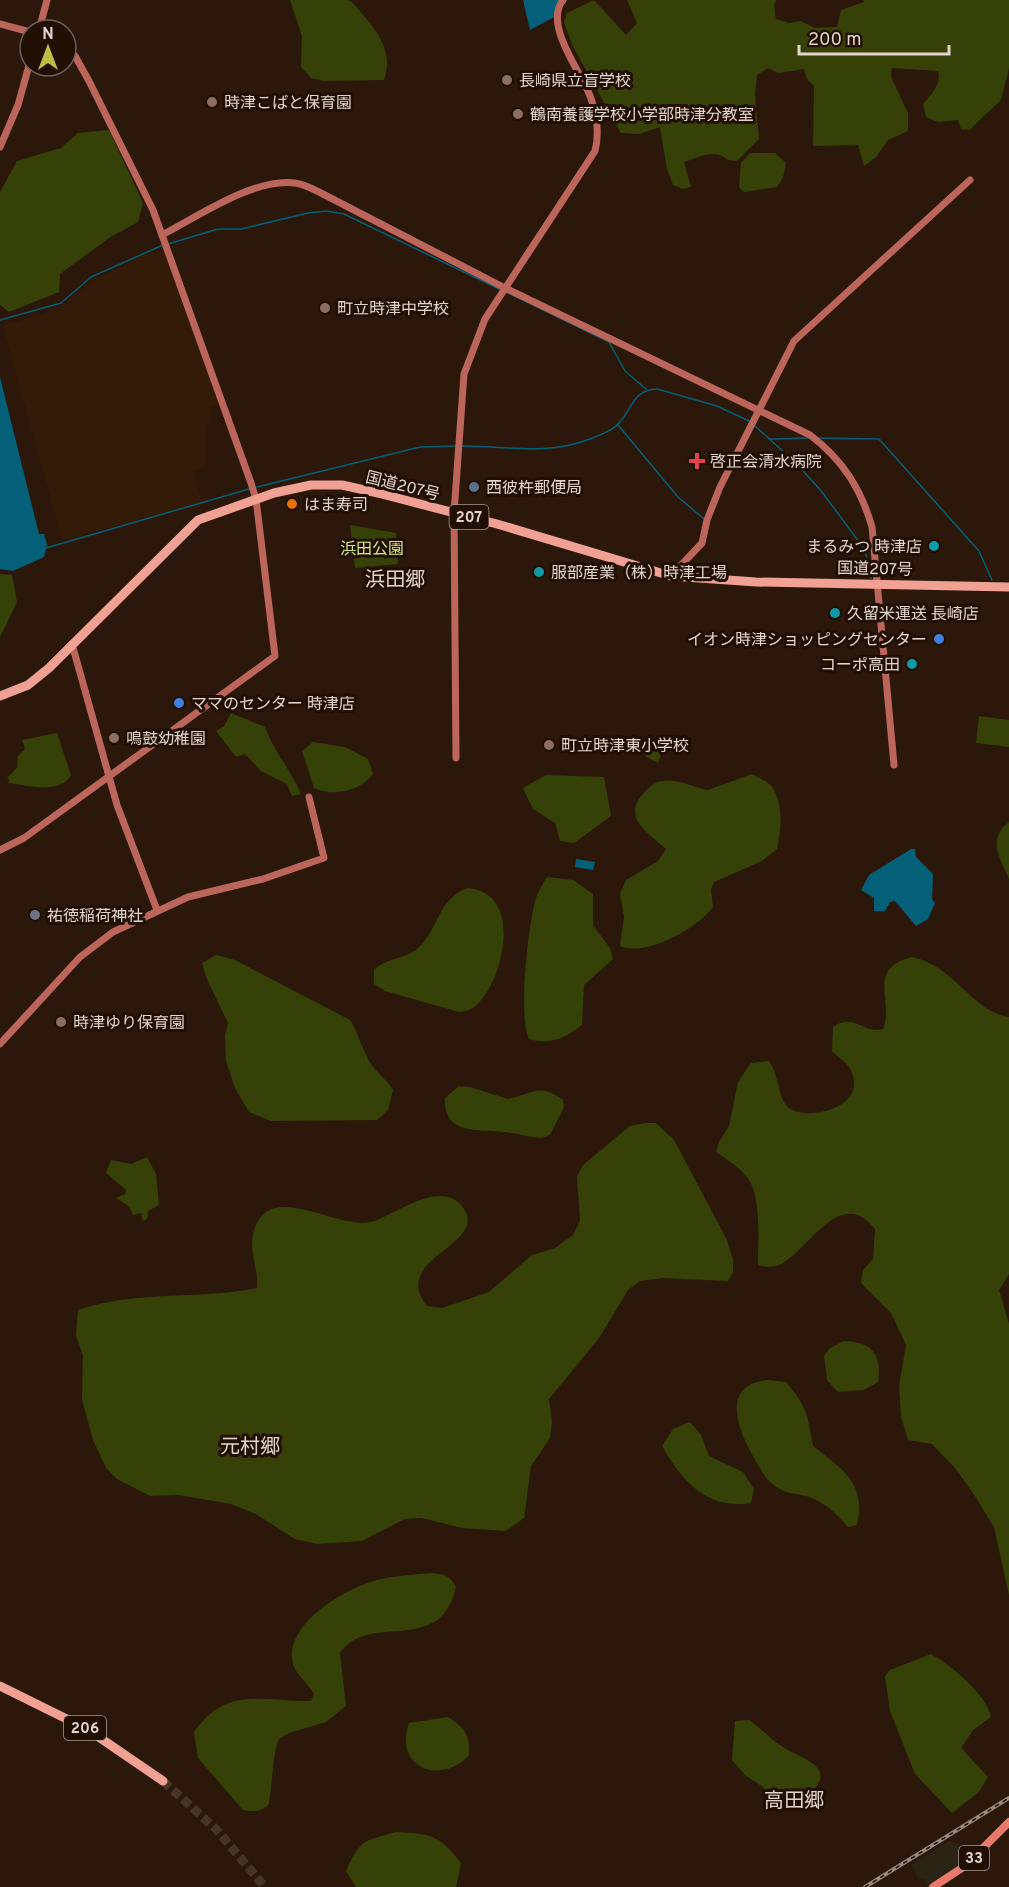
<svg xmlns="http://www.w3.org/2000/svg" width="1009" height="1887" font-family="Overpass,'Noto Sans JP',sans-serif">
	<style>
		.commercial { fill: #2b2313 }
		.built { fill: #341b08 }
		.green { fill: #364108 }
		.water { fill: #045f79 }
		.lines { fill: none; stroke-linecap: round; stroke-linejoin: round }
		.stream { stroke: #045f79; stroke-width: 1.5 }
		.highway-tunnel { stroke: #463427; stroke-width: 9; stroke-dasharray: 9 4.5; stroke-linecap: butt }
		.secondary { stroke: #bc665b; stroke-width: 7 }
		.primary { stroke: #e9796b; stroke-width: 8 }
		.highway { stroke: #f1a094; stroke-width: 9 }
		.rail-casing { stroke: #98887d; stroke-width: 4 }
		.rail { stroke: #210f03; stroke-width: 1.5; stroke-dasharray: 4.5; stroke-linecap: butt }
		.education-dot { fill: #8d6e63; stroke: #210f03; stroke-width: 2 }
		.health-dot { fill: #e0444e; stroke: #210f03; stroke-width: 2 }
		.service-dot { fill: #5c6f8a; stroke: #210f03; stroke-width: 2 }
		.food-dot { fill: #e8710a; stroke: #210f03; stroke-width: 2 }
		.culture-dot { fill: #0f9aa8; stroke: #210f03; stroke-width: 2 }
		.shop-dot { fill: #3f7fe0; stroke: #210f03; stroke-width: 2 }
		.worship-dot { fill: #6b7280; stroke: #210f03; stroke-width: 2 }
		.labels { text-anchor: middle; stroke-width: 6; stroke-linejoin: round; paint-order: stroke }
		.shield { fill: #210f03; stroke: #a7998f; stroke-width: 1.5 }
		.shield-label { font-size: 15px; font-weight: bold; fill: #e1d4cb }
		.poi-label { font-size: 16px; fill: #e1d4cb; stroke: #210f03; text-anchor: start }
		.street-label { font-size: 16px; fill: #e1d4cb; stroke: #210f03 }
		.park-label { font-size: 16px; fill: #d0e97e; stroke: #210f03 }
		.quarter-label { font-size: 20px; fill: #e1d4cb; stroke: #210f03 }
	</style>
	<rect width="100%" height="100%" fill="#2b180a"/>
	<polygon class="commercial" points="949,1841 967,1847 959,1853 964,1857 954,1869 927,1886 924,1879 918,1880 912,1865"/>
	<polygon class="built" points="164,250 219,404 210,406 210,420 207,426 207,463 205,467 193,471 202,503 62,540 3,325 41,315 65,304 94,279 147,254"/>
	<g class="green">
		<path d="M290,0H348L353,3C372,25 396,50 384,80L323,81L311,78L301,67L302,36Z"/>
		<path d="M594,0L626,35L637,23L627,0H776L774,6L776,19L789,23L801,21L815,28L837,27L841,10L864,2L863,0H1009V68L1002,96L1000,101L969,130L961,129L958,120L938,122L926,117L923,104C931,95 942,84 938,71L892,68L891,77L908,113V131L888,140L876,157L864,166L858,145L813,146L814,86L807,79L804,69L778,73L768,68L757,75L755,95L759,139L737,161L728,160C714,148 700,157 684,162L691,187L683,189L673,185L667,169L660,127L639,134L621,133L572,45L564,22L567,13Z"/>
		<polygon points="109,130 143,203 138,222 109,238 60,274 59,292 9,312 0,305 0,192 17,161 61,148 78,133"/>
		<polygon points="750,153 775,153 786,163 783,178 777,187 744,192 739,187 741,163"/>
		<polygon points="350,525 396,533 398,564 355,568"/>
		<polygon points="0,574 12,575 17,602 0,637"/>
		<path d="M231,713L265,727C274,752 291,770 301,794L292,796L287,784L261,771L245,754L236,757L216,731L224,726Z"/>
		<polygon points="979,716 1009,720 1009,747 976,743"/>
		<path d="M57,733L71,775C60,795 27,785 8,783L10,780L7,778L17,768L18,756L25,749L22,740Z"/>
		<path d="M313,742L345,747L368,759L373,774C360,791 333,797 314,788L302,751Z"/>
		<polygon points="653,745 659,746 662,751 658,763 645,756 646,746"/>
		<path d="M752,774C758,778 768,781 772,787C784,805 781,830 777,849L762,861L714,882L711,890L713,907C697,929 646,957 620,946L624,917L620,894L626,880L658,861L666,849C649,833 621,818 643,794C648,788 654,782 662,781C679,778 692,787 708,790Z"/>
		<polygon points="546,775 604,777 611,816 574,843 560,841 555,823 533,809 523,788"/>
		<path d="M1009,822V879C1001,859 986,839 1009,822Z"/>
		<path d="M547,877L573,880L593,894V925L610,948L613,959L584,985L582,1025C565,1038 551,1045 529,1039C518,1015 528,925 536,898C538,891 543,884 547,877Z"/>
		<path d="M467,888C525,891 504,985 473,1008C469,1011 463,1011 459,1012L385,991L374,984V970C387,957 409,959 420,946C440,926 437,901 467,888Z"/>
		<path d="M216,955L235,960L350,1020C359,1034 362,1050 371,1064C377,1073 386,1079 393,1090L388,1110L377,1120L271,1121L249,1112L235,1088L226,1061L225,1036L228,1023L206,977L202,963Z"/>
		<path d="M912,957C954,965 972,1012 1009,1017V1274L999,1290L1009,1324V1595L994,1527L975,1496L955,1468L932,1444L908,1440L901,1416L899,1386L906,1345L891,1313L861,1283L863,1270L873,1259L875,1229C841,1185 810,1248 781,1264C774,1268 766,1267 758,1265C758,1242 762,1193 746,1176C738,1166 726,1159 716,1152L719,1142L729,1126L738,1082L751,1063L769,1061C779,1074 778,1100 789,1108C808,1122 873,1107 849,1067C845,1061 837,1056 832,1051L833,1027C854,1012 864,1035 883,1029C895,1000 865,969 912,957Z"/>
		<path d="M459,1086L470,1087L508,1099C532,1094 539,1082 563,1100L564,1107L550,1135L541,1138C528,1137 516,1133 504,1132C478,1129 443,1135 445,1098Z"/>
		<path d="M645,1123H656L674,1140L726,1238L733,1259V1272L728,1281L662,1278L640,1281L628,1290L599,1338L549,1399L552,1421L550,1438L531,1466L524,1518L506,1531L462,1528L422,1518L405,1519L362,1541L317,1544L295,1539L256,1514L231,1504L179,1495L150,1496L117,1479L106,1468L93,1440L82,1400L83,1355L76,1336L78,1310C134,1290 198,1300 257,1288C259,1270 249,1252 253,1234C267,1175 338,1233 374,1221C396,1214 440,1179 462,1206C493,1245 388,1257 427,1306L442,1308L489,1292L532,1255L555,1248L573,1235L580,1221L577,1177L583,1165L630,1126Z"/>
		<polygon points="147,1157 156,1174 159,1205 148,1211 147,1219 143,1221 141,1213 133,1215 129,1206 116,1198 125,1194 126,1190 106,1173 111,1160 131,1164"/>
		<path d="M844,1341C872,1342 882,1354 878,1382L864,1390L838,1392L827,1380L824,1356L830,1348Z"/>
		<path d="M768,1380L786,1382C808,1408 807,1414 813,1446C843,1470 866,1482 857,1525L848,1527C839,1517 829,1506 816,1500C799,1491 788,1498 770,1482C764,1477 761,1469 757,1463C740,1435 717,1385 768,1380Z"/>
		<path d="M690,1422L701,1435L709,1456L743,1472L754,1489L751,1503C707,1510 682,1481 662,1446L673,1429Z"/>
		<path d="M432,1573C445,1574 450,1576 456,1587C440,1658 370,1610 340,1653L346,1706L326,1722L289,1733L279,1739L275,1751L269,1804C261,1812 254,1812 243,1810L198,1758L194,1732C227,1685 263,1702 311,1701L314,1694C308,1683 296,1675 293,1664C283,1624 346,1588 377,1580C395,1576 414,1574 432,1573Z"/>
		<path d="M931,1654C952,1666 987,1695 991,1717L973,1730L961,1748L988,1777L979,1792L952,1813L915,1774L890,1711L885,1676L890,1670Z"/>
		<path d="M448,1717C465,1728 470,1735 469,1755C441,1786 393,1768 409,1723Z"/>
		<path d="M749,1720C761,1728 771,1740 783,1747C805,1761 841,1768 806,1797L805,1809L781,1810L763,1787L745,1775L732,1760L735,1721Z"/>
		<path d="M396,1832C430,1834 439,1834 461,1863L456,1887H356L346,1871C360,1840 363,1841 396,1832Z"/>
	</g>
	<g class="water">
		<polygon points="523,0 560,0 556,16 530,30"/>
		<polygon points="0,377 39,534 44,534 47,544 44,557 13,571 0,569"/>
		<polygon points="911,849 915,849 916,857 933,874 932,899 935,903 928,919 916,926 895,901 890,902 885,911 874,911 874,898 861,890 869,875"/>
		<polygon points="576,859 595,862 593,870 575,867"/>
	</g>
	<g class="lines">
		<g class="stream">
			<polyline points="168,244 218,229 241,229 308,213 326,211 344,214 501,290"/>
			<polyline points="506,292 609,342 625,371 646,389"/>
			<polyline points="0,320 61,303 91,277 163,245"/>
			<polyline points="618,425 678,497 704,519"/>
			<polyline points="755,426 797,464 822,492 865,550 871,578"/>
			<polyline points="819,438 879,439 979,551 992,580"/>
			<polyline points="771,439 808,438"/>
			<path d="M462,446C507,446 546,456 590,439C598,436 613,430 618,424C633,409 632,390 657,389L717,406L749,421"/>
			<polyline points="257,487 420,447 457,446"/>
			<polyline points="46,548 249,489"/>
		</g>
		<polyline class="highway-tunnel" points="163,1781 216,1829 265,1887"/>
		<g class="secondary">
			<polyline points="0,24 30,32"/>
			<polyline points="39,30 47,0"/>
			<polyline points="0,147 18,105 30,62"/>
			<path d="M162,235C197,217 255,177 295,183C304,184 313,189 321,193L505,288L810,435C843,460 861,489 872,527L894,765"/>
			<polyline points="671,576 702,543 707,520 720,487 794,341 970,180"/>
			<polyline points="72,644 117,805 157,910"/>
			<path d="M456,758L454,513L464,374L485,319L595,151C600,132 596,109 588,91C578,68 544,24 563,0"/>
			<polyline points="0,850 24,838 275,656 256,499 251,483 153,210 89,81 75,56 66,47"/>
			<polyline points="0,1044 80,957 113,932 188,897 263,879 324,858 309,797"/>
		</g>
		<polyline class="primary" points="933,1887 965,1866 1009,1822"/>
		<g class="highway">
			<polyline points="0,696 28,685 49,668 198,520 274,493 311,485 342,485 378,493 497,524 671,576 756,582 1009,587"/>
			<polyline points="0,1686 87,1729 163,1781"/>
		</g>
		<defs>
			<polyline id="rail" points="865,1887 1009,1798"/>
		</defs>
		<use href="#rail" class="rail-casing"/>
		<use href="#rail" class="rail"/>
	</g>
	<g class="education-dot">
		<circle cx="507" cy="80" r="6"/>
		<circle cx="212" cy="102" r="6"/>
		<circle cx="518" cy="114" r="6"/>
		<circle cx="325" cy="308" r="6"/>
		<circle cx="114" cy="738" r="6"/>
		<circle cx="549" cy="745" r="6"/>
		<circle cx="61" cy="1022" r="6"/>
	</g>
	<path class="health-dot" d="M694 452h6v6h6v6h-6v6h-6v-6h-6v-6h6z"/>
	<circle class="service-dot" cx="474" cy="487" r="6"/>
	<circle class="food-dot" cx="292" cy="504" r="6"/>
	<g class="culture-dot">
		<circle cx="934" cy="546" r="6"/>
		<circle cx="539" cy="572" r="6"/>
		<circle cx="835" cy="613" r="6"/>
		<circle cx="912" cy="664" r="6"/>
	</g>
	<g class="shop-dot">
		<circle cx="939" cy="639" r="6"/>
		<circle cx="179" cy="703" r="6"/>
	</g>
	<circle class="worship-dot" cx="35" cy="915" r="6"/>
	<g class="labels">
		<g class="shield">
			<rect x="449.5" y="505" width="39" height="24" rx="4.5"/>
			<rect x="64" y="1716" width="42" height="24" rx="4.5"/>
			<rect x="959" y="1846" width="30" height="24" rx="4.5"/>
		</g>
		<g class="shield-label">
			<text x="469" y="522">207</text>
			<text x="85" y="1733">206</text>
			<text x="974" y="1863">33</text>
		</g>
		<g class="poi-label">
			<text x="519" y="86">長崎県立盲学校</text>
			<text x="224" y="108">時津こばと保育園</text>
			<text x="530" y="120">鶴南養護学校小学部時津分教室</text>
			<text x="337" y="314">町立時津中学校</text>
			<text x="710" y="467">啓正会清水病院</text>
			<text x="486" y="493">西彼杵郵便局</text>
			<text x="304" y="510">はま寿司</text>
			<text x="922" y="552" text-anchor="end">まるみつ 時津店</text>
			<text x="551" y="578">服部産業（株）時津工場</text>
			<text x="847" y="619">久留米運送 長崎店</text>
			<text x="927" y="645" text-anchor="end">イオン時津ショッピングセンター</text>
			<text x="900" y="670" text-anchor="end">コーポ高田</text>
			<text x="191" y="709">ママのセンター 時津店</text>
			<text x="126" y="744">鳴鼓幼稚園</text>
			<text x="561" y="751">町立時津東小学校</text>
			<text x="47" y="921">祐徳稲荷神社</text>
			<text x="73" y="1028">時津ゆり保育園</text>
		</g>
		<g class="street-label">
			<text transform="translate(403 485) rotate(14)" y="6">国道207号</text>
			<text transform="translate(875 568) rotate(1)" y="6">国道207号</text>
		</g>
		<g class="park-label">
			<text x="372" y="554">浜田公園</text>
		</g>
		<g class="quarter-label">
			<text x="395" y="586">浜田郷</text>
			<text x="250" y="1453">元村郷</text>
			<text x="794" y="1807">高田郷</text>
		</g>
	</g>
	<g transform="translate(48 48)"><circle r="28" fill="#210f03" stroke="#6e5e53" stroke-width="1.5"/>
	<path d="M0-4.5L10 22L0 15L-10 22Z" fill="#bdbf43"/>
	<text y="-9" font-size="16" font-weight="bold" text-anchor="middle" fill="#e1d4cb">N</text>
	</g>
	<path d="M799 45v9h150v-9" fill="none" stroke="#e1d4cb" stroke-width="3"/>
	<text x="808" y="45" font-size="18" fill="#e1d4cb" stroke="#210f03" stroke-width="4.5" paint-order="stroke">200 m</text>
</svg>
